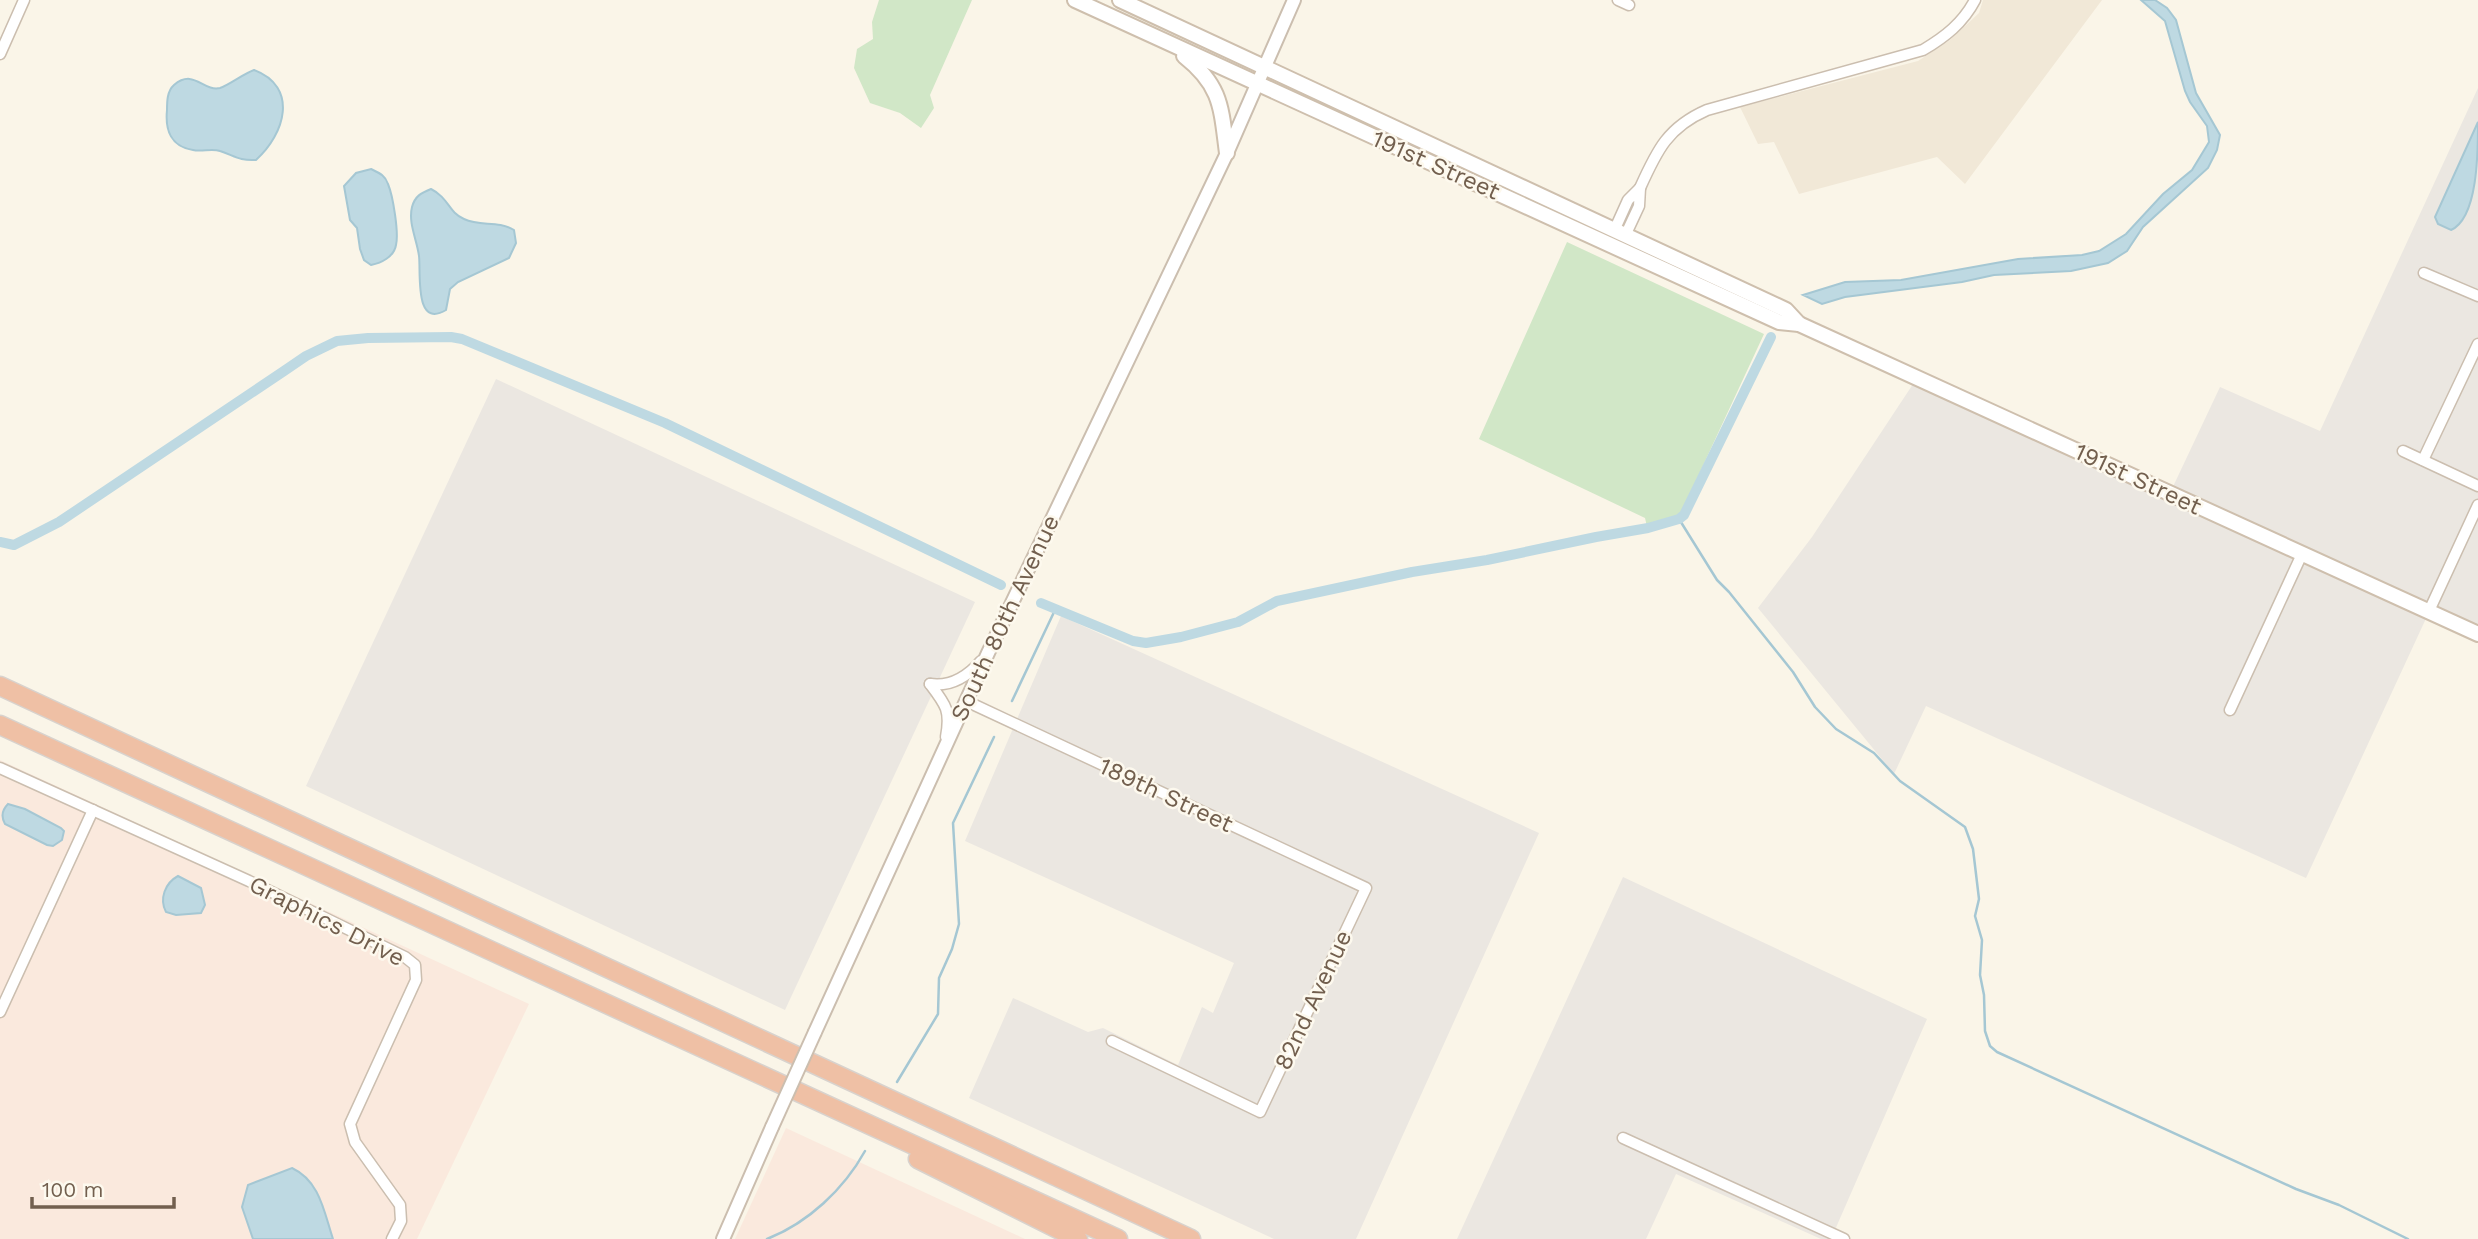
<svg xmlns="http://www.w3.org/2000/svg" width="2478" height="1239" font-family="'Work Sans',sans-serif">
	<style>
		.residential { fill: #f1e8d7 }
		.commercial { fill: #fae9dd }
		.industrial { fill: #ebe7e1 }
		.green { fill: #d1e7c7 }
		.water { fill: #bed9e2; stroke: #a5c7d3; stroke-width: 2 }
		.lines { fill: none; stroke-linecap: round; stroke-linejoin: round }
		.stream { stroke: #a5c7d3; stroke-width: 2.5 }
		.canal { stroke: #bed9e2; stroke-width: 10 }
		.minor-casing { stroke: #cbbeaf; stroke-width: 13 }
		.tertiary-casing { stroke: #cbbeaf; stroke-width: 16 }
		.secondary-casing { stroke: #cebfad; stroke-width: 18 }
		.motorway-casing { stroke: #d8d2cd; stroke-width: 21 }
		.minor { stroke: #fff; stroke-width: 10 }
		.tertiary { stroke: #fff; stroke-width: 12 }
		.secondary { stroke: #fff; stroke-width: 14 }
		.motorway { stroke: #efc0a5; stroke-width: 18 }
		.tertiary-bridge-casing { stroke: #cbbeaf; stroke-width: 16; stroke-linecap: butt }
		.tertiary-bridge { stroke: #fff; stroke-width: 12 }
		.labels { text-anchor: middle; stroke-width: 5; stroke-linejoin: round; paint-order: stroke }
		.street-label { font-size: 24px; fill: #725f4e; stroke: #fdf9ee }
	</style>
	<rect width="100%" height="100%" fill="#faf5e8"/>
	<polygon class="residential" points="1983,0 2102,0 1965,184 1937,157 1799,194 1774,142 1758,144 1740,107 1918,61 1950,40 1979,13"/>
	<g class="commercial">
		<polygon points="0,760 529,1004 417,1239 0,1239"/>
		<polygon points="786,1128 1025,1239 735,1239"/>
	</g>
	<g class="industrial">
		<polygon points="2478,88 2478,634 2429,612 2306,878 1926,706 1894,774 1758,608 1812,537 1919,375 2170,493 2220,387 2320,431"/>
		<polygon points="496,379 975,602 785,1010 306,786"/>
		<polygon points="1061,616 1539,833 1356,1239 1274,1239 969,1098 1013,998 1088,1032 1103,1028 1178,1065 1202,1007 1213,1013 1234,963 965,841"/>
		<polygon points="1623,877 1927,1019 1831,1239 1821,1239 1676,1174 1646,1239 1457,1239"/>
	</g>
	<g class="green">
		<polygon points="879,0 972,0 930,95 934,108 921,128 900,113 870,103 854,68 857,49 873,39 872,22"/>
		<polygon points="1567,242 1764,334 1681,513 1666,527 1648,531 1645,518 1479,439"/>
	</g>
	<g class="water">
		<polygon points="2141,0 2155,0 2167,8 2176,20 2196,93 2220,135 2217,150 2208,168 2143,227 2127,251 2108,263 2071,271 1994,275 1962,282 1845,297 1822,304 1803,295 1845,282 1901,280 2018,259 2082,255 2099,251 2126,234 2163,194 2192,170 2209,142 2207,126 2190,102 2185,91 2165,21"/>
		<path d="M254,70C299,87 285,134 256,160C239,161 235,156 220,151C212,148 202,152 193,150C171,147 165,130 167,110C167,102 167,91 174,85C194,68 203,92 220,88C229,85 243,74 254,70Z"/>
		<path d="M2478,122C2478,152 2478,218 2451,230L2438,224L2435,217Z"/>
		<path d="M371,169C379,173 385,175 388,184C393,196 399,233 396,245C394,257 381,263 371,265L364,260L360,249L357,228L350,220L344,186L356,173Z"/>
		<path d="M431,189C449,198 448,212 464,219C481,227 497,220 514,230L516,243L509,258L458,282L450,289L446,310C414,329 421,273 419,256C417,240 408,223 412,207C415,196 421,193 431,189Z"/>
		<path d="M8,804L25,809L61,828L64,831L62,840L53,846L47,845L5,824C1,817 2,810 8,804Z"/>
		<path d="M178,876L201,888L205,905L201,913L176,915L166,912C159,899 165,883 178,876Z"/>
		<path d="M292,1168C320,1181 324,1212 333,1239H253L242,1207L248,1185Z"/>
	</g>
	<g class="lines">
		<g class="stream">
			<polyline points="1679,519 1717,580 1729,592 1793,672 1815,707 1836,729 1874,753 1900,781 1965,827 1973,849 1979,899 1975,916 1982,940 1980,975 1984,995 1985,1031 1990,1046 1997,1052 2296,1189 2339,1205 2408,1239"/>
			<polyline points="1012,701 1055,610"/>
			<polyline points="897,1082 938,1014 939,978 952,949 959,924 953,823 994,737"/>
			<path d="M767,1239C808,1223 844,1189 865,1151"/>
		</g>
		<g class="canal">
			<polyline points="0,542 14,545 59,522 284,371 306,356 337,341 368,338 451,337 462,339 665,423 1001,585"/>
			<polyline points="1041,603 1133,641 1146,643 1181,637 1238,622 1277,601 1412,572 1487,560 1596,537 1648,528 1679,519 1684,515 1771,337"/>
		</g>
		<defs>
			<g id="minor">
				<polyline points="1618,0 1629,5"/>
				<polyline points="0,54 24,0"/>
				<path d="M1640,188C1657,150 1668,127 1707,110L1923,50C1945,37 1963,23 1975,0"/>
				<polyline points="1614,231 1628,200 1640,188 1639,206 1625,236"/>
				<polyline points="2424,273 2478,296"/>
				<polyline points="2403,451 2478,486"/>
				<polyline points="2423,460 2478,344"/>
				<polyline points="2429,611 2478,505"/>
				<path d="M930,684C946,705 951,711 946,737"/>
				<path d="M930,684C950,687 967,677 981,661"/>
				<polyline points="966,701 1366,888 1260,1112 1112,1041"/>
				<polyline points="2230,710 2302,554"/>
				<polyline points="0,768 249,881 405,957 415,965 416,980 350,1124 355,1142 400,1205 401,1221 392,1239"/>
				<polyline points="0,1012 93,810"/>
				<polyline points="1623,1138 1844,1239"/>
			</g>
			<g id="tertiary">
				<polyline points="815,1032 988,653 1227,153 1294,0"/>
				<polyline points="723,1239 772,1127"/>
			</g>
			<g id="secondary">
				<polyline points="1075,0 1779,322 1799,324 2478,634"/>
				<polyline points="1120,0 1786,310 1799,324"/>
				<path d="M1184,56C1222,86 1221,108 1227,153"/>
			</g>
			<g id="motorway">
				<polyline points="0,686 1191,1239"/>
				<polyline points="0,725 1118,1239"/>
				<polyline points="918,1159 1078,1239"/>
			</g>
		</defs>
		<use href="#minor" class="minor-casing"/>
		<use href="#tertiary" class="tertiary-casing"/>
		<use href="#secondary" class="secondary-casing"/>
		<use href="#motorway" class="motorway-casing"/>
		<use href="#minor" class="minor"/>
		<use href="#tertiary" class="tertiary"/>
		<use href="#secondary" class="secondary"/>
		<use href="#motorway" class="motorway"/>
		<defs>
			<polyline id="tertiary-bridge" points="772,1127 815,1032"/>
		</defs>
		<use href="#tertiary-bridge" class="tertiary-bridge-casing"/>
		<use href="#tertiary-bridge" class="tertiary-bridge"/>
	</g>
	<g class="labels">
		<g class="street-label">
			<text transform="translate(1436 165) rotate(24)" y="8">191st Street</text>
			<text transform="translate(2138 479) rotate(25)" y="8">191st Street</text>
			<text transform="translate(1005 618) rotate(-65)" y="8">South 80th Avenue</text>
			<text transform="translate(1166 795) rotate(25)" y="8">189th Street</text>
			<text transform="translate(327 921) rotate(27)" y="8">Graphics Drive</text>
			<text transform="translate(1313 1000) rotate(-65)" y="8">82nd Avenue</text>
		</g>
	</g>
	<path d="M32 1197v10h142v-10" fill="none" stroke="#725f4e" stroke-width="3.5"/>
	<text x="42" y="1197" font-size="21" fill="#725f4e" stroke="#fdf9ee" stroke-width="5" paint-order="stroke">100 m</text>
</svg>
